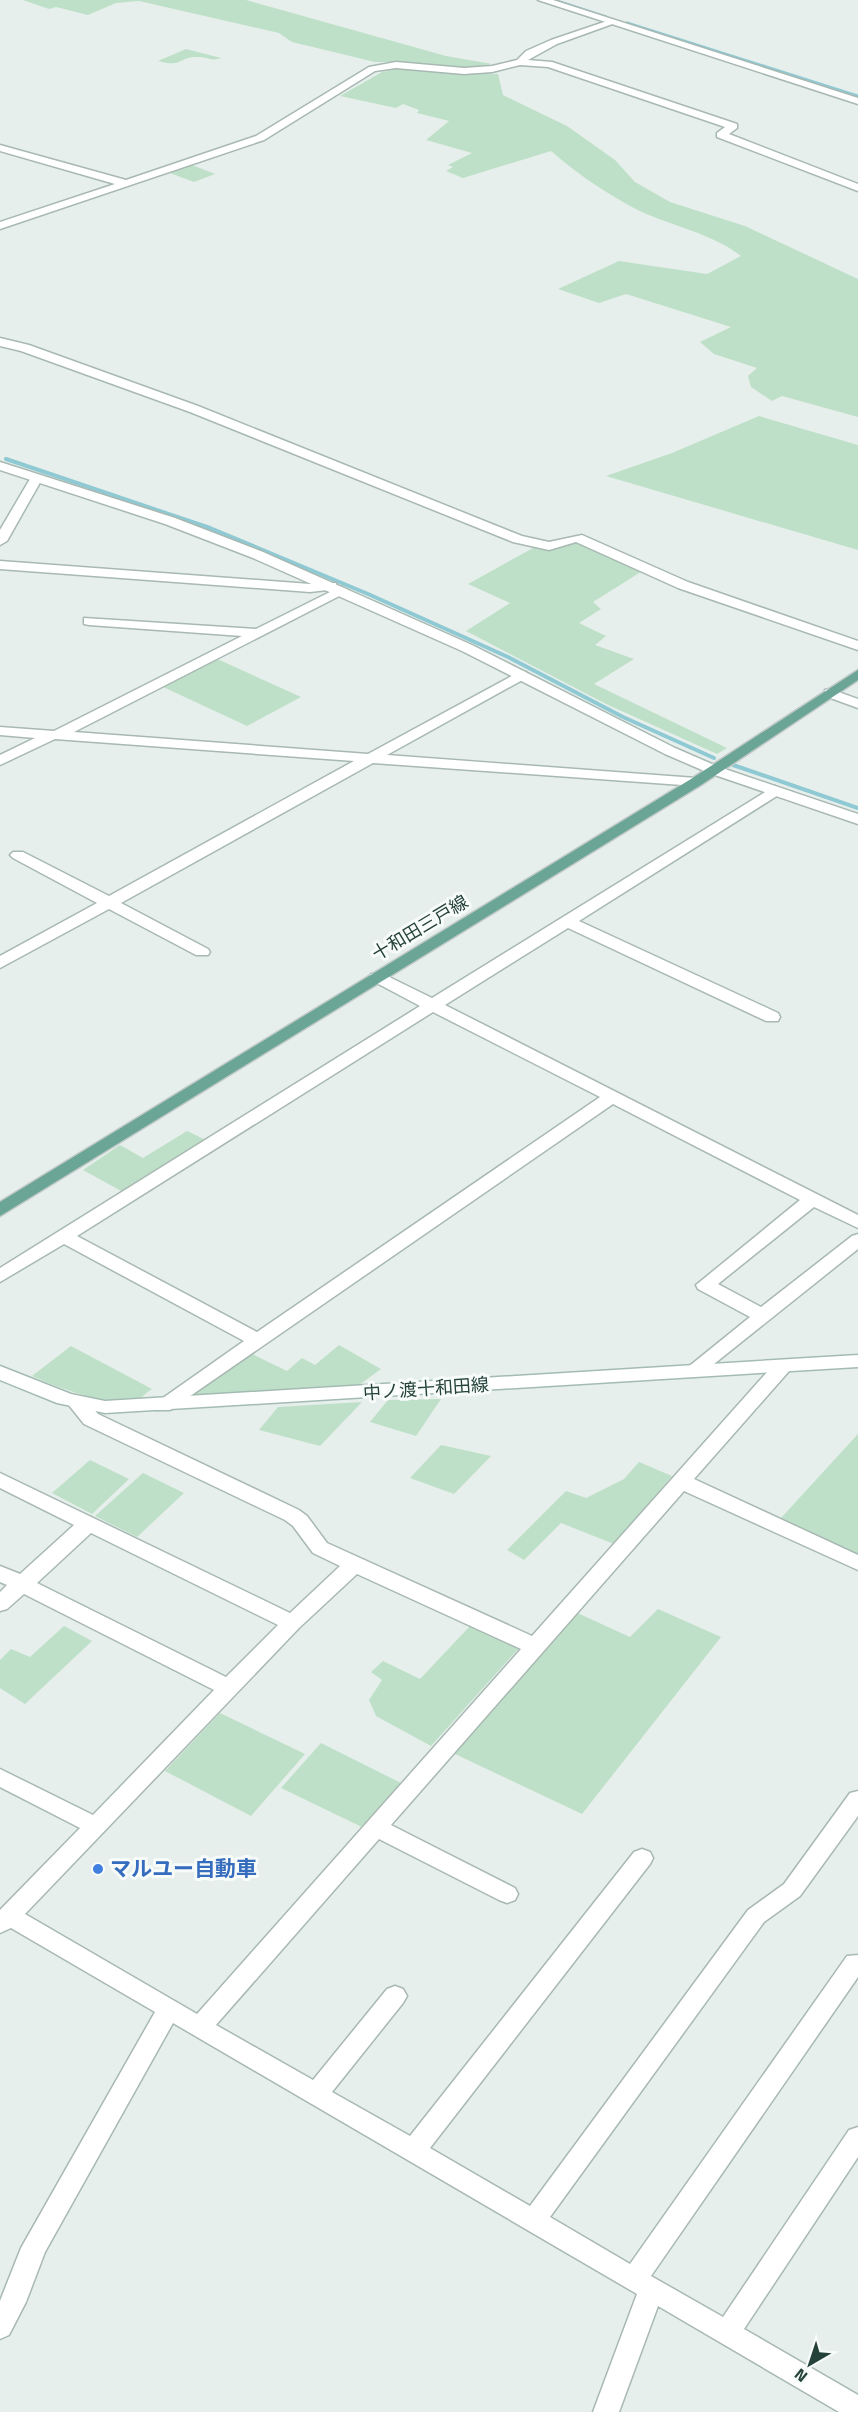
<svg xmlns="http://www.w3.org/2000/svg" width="858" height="2412" font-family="'Titillium Web','Noto Sans JP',sans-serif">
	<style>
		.green { fill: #bfe0c8 }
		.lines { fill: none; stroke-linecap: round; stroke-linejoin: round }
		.stream-far1 { stroke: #8ec9d4; stroke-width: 3 }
		.stream { stroke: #8ec9d4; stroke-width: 4 }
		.minor-casing { stroke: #a8b8b2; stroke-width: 3 }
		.tertiary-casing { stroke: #a8b8b2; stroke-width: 3 }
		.secondary-casing { stroke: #a4bbb3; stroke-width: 3 }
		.primary-casing { stroke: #c2cac8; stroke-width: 3 }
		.minor { fill: #fff; fill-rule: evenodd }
		.tertiary { fill: #fff; fill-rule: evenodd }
		.secondary { fill: #fff; fill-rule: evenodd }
		.primary { fill: #6aa596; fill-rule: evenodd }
		.shop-dot { fill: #3f7fe0; stroke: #f7fbf9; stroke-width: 2 }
		.labels { text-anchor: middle; stroke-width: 6; stroke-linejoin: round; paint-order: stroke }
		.street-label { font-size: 18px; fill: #24423a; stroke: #f7fbf9 }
		.near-shop-label { font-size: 21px; font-weight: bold; fill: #366cbe; stroke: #f7fbf9; text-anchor: start }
	</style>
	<rect width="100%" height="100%" fill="#e6efeb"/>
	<g class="green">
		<polygon points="23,0 246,0 446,56 492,64 467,68 408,62 375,62 292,42 279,33 139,1 116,3 88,15 56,7 49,9"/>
		<path d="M186,49L221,58C211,62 207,56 197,57C178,57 183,68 158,61Z"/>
		<path d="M399,69L498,74L503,95L567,126L615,160L635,182L670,202L745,226L858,279V417L782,396L772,401L751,387L748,376L757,368L714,354L700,342L731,327L626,294L599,303L558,289L619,261L707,274L741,256C706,229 660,225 623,202C597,187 574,171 551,151L463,178L446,171L453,167L448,165L472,153L426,140L449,121L417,113L419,110L403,104L396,108L340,96L382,72Z"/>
		<polygon points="192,165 215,174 194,182 170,173"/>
		<polygon points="759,416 858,445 858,550 606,476 672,453"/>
		<polygon points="575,541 644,570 593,602 601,609 579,623 606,636 595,645 634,659 594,684 727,748 717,754 606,704 466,631 510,603 468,584 533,548 557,549"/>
		<polygon points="215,658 301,697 247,726 161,686"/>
		<polygon points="187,1131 206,1140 123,1192 83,1170 120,1145 143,1158"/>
		<polygon points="339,1345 381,1369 359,1385 192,1395 252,1354 287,1371 302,1358 315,1365"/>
		<path d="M71,1346L152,1389C147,1392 142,1398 136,1400C106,1406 59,1388 32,1376Z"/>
		<polygon points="441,1399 416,1436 370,1422 388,1400"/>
		<polygon points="362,1402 320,1446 259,1430 278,1407"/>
		<polygon points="858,1434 858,1554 781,1518"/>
		<polygon points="441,1445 491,1456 454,1494 410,1478"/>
		<polygon points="90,1460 129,1479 92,1514 52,1493"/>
		<polygon points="639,1462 672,1476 614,1544 561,1523 524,1560 507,1550 566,1491 586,1498 624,1479"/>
		<polygon points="143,1473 184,1493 137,1537 95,1516"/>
		<polygon points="658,1609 721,1637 582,1814 453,1753 573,1611 630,1637"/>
		<polygon points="64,1626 92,1641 25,1704 0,1688 0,1660 11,1649 30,1657"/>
		<polygon points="470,1626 519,1648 431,1746 376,1716 369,1700 382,1680 371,1672 383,1661 420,1679"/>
		<polygon points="220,1713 305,1754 251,1816 165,1771"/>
		<polygon points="321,1743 403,1784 364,1828 281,1788"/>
	</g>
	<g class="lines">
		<g class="stream-far1">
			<polyline points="554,0 606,17"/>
			<polyline points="627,23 858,96"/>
		</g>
		<g class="stream">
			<polyline points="6,459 210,528 368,594 508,657 623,717 714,758"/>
			<polyline points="733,765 858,808"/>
		</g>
		<defs>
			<g id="minor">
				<polygon points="610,20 618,22 557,44 528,60 552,62 737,124 737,128 729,134 858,184 858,191 717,137 717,133 725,127 548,67 520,65 492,72 464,74 396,68 375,71 264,140 0,229 0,222 115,184 0,151 0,145 126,180 256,136 369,67 396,62 464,68 492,66 517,60 526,51 551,40"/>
				<polygon points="0,338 29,345 198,406 522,536 549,542 582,535 688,582 858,641 858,650 678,588 576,542 549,550 513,542 190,412 21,351 0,346"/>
				<polygon points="36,475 42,479 7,541 0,545 0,530 30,479"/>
				<polygon points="0,561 310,584 336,583 336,589 342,587 349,591 74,732 368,754 521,671 526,672 526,678 387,755 696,778 703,782 696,786 373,763 121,903 208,949 210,952 208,955 196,955 109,909 0,968 0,956 97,903 13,858 10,855 13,852 23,852 109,896 354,761 55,739 0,765 0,755 35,738 0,735 0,727 54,731 242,636 89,625 84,624 84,618 256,629 336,589 310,592 0,569"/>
				<polygon points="830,689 858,699 858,708 825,696 825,690"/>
				<path d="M775,786L783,791L780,794L579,921L778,1013L780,1017L778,1021H766L568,928L445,1005L858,1215V1228L814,1207L718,1284L761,1307L852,1236L858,1234V1249L699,1376H685L682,1372L750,1317L698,1289L696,1285L800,1200L613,1104L170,1410H156L153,1405L244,1341L64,1244L0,1282V1268L420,1006L371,980L369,977L371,974H383L432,998ZM433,1012L600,1097L257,1332L77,1236Z"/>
				<path d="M783,1360L790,1362L793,1366L790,1370L694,1479L858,1555V1570L684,1491L391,1825L515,1888L518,1894L515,1900L507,1903L499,1900L379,1839L216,2025L313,2080L387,1989L395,1986L403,1989L407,1996L403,2003L332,2092L410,2136L634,1852L642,1849L650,1852L653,1858L650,1864L430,2148L530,2206L748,1910L784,1884L850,1793L858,1791V1816L800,1896L764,1922L550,2217L630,2264L847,1956L858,1955V1977L651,2276L723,2317L849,2130L858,2127V2157L744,2329L858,2395V2412H839L658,2306L619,2412H593L637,2294L173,2023L45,2252L26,2302L9,2335L0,2339V2301L21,2248L155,2012L11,1928L0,1933V1910L80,1828L0,1787V1769L93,1815L214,1690L24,1594L7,1609L0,1611V1592L7,1585L0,1582V1566L20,1574L74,1525L0,1488V1473L290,1613L340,1566L313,1553L293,1526L285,1520L84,1424L68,1404L71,1399H85L98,1414L299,1510L307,1516L327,1543L532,1636L776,1362ZM91,1533L278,1625L226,1677L37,1583ZM357,1574L521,1649L197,2014L25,1914L299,1628Z"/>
			</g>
			<g id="tertiary">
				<polygon points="538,0 553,0 858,98 858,104"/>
				<polygon points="0,462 175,518 263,552 472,645 675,748 719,767 858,814 858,824 709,773 665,754 462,651 253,558 165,524 0,470"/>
			</g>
			<polygon id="secondary" points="858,1355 858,1367 105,1413 57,1403 0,1380 0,1366 71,1394 105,1401"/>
			<polygon id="primary" points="858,670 858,680 701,785 0,1216 0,1202 691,779"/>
		</defs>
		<use href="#minor" class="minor-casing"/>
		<use href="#tertiary" class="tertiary-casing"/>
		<use href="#secondary" class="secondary-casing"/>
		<use href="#primary" class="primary-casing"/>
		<use href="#minor" class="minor"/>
		<use href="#tertiary" class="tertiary"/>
		<use href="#secondary" class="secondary"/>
		<use href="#primary" class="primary"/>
	</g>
	<circle class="shop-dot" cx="98" cy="1869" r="6"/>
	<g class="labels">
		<g class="street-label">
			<text transform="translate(420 928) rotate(-31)" y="6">十和田三戸線</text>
			<text transform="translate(426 1389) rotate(-4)" y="6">中ノ渡十和田線</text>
		</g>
		<g class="near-shop-label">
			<text x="110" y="1876">マルユー自動車</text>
		</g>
	</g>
	<g transform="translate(810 2364) rotate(219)" stroke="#f7fbf9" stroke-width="4.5" paint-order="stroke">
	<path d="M0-4.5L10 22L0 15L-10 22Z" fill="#24423a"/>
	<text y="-9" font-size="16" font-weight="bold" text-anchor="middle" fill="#24423a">N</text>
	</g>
</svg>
